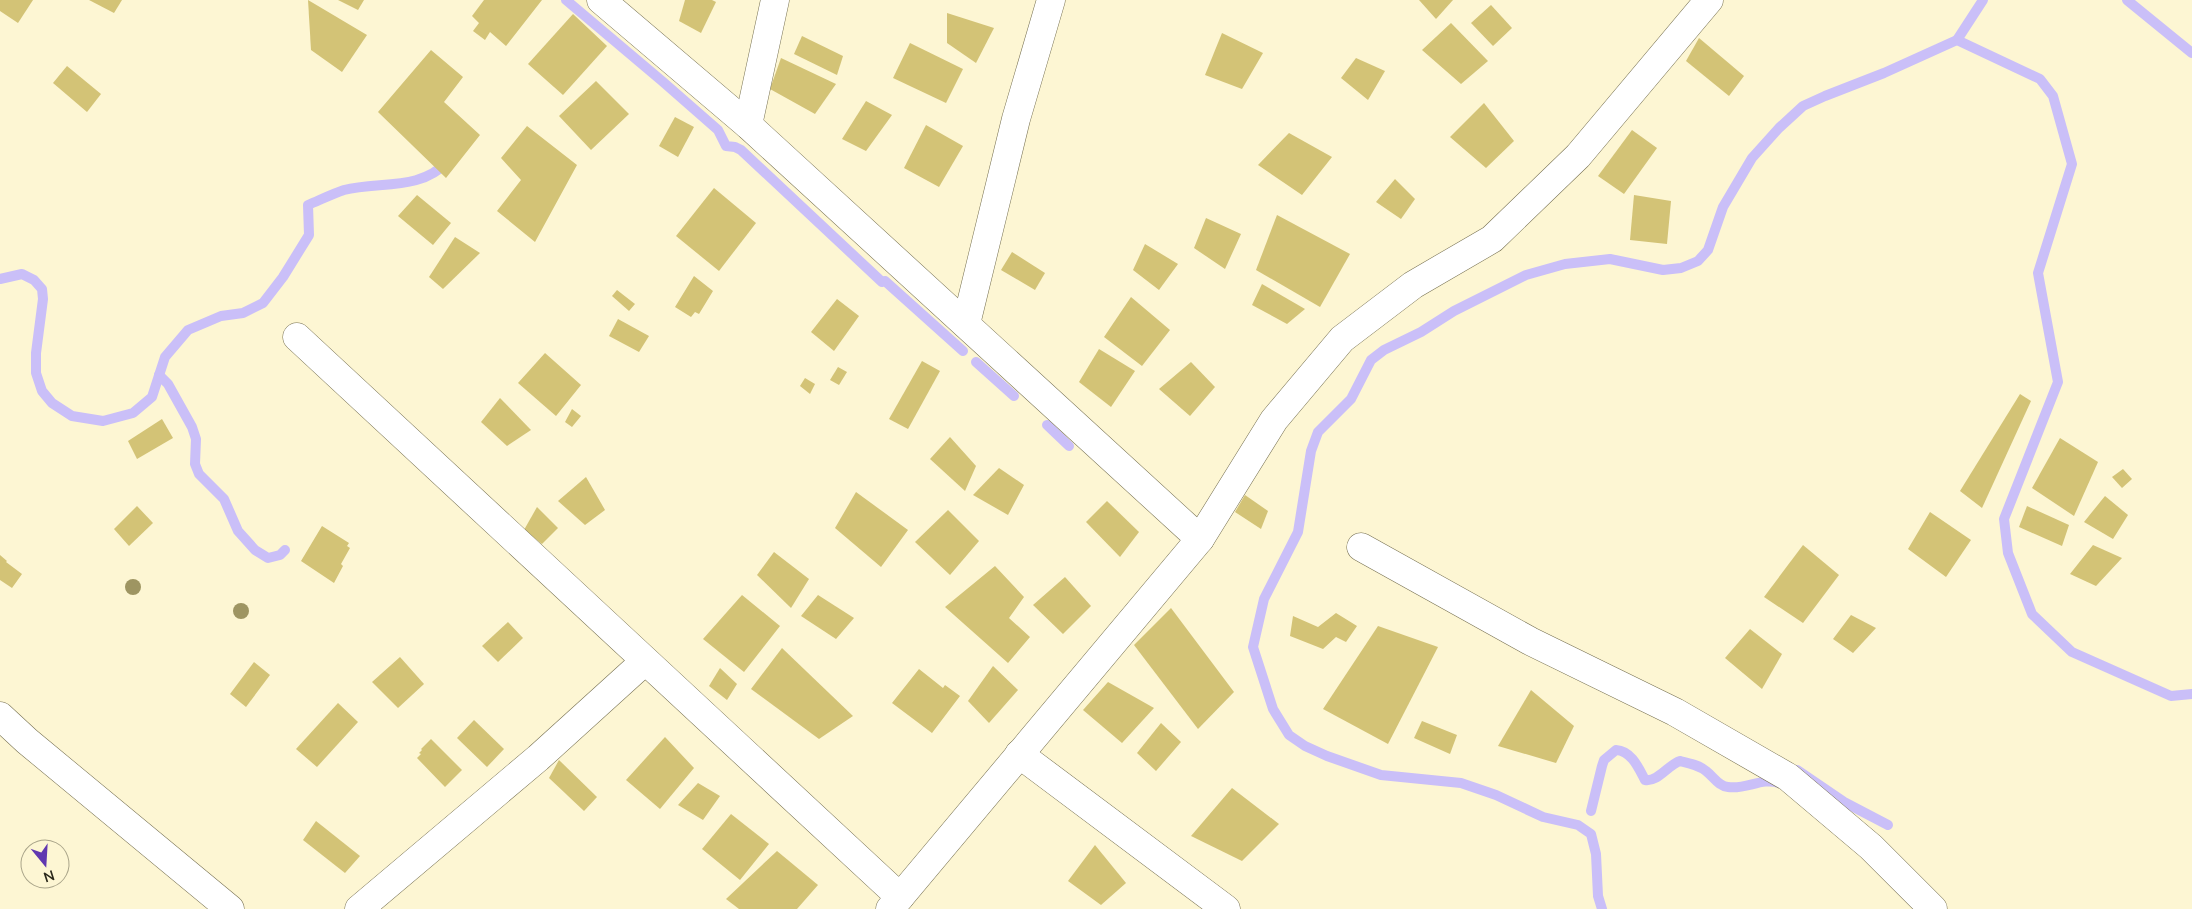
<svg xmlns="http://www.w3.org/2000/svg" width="2192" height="909" font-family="'Nunito Sans',sans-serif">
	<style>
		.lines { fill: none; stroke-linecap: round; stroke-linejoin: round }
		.stream { stroke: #cabff8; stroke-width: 10 }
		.building { fill: #d3c376 }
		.street-casing { stroke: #756f50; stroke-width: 29 }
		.street { stroke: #fff; stroke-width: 28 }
		.tree { fill: #9e9562 }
	</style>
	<rect width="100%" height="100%" fill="#fdf6d3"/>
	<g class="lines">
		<g class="stream">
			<polyline points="566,0 662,81 718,130 726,146 735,147 741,150 882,282 885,281 963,351"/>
			<polyline points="2127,0 2192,53"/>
			<polyline points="1957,40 2040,79 2053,96 2072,164 2038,273 2058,382 2004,519 2008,553 2032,614 2072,652 2171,696 2192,694"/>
			<path d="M0,279L22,274L34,280L42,289L43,299L36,353V373L42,391L52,403L72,416L103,421L133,413L152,397L165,357L188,330L221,316L243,313L263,303L283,277L309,235L308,205C320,200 332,194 344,190C379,181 420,191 447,162"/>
			<polyline points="976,362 1014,396"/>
			<polyline points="159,375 168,384 192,427 196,439 195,464 199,474 224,499 238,531 255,550 268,558 280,555 285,550"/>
			<polyline points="1047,425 1069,446"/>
			<polyline points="1797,770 1844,802 1888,825"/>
			<path d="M1591,811L1602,766L1604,760L1616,750C1632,751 1639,769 1645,780C1658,782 1668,765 1680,761C1689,763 1699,765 1706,771C1714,777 1718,786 1728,787C1746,790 1762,777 1779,783"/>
			<polyline points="1602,909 1598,896 1596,854 1591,834 1578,825 1543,817 1496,795 1461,783 1381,775 1327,756 1305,746 1289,735 1273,709 1253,647 1264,599 1298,532 1311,451 1318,432 1351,399 1371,360 1384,350 1421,332 1454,311 1526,275 1565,264 1610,259 1663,270 1681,268 1698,261 1708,250 1723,207 1752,158 1779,128 1803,106 1825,96 1884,73 1957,40 1983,0"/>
		</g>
	</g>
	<g class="building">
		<polygon points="0,0 33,0 18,23 0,11"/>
		<polygon points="89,0 122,0 114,13"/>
		<polygon points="308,0 367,35 342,72 311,50"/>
		<polygon points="338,0 364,0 358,10"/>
		<polygon points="484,0 542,0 506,46 490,32 485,40 473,31 479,23 472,16"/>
		<polygon points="685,0 712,0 716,2 701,33 679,21"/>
		<polygon points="1419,0 1453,0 1436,19"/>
		<polygon points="1491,5 1512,28 1493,46 1471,23"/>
		<polygon points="947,13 994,28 976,63 947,43"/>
		<polygon points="573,14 607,46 563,95 528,64"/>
		<polygon points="1451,23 1488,61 1461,84 1422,50"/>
		<polygon points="1222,33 1263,53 1242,89 1205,75"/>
		<polygon points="802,36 843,56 837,75 794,54"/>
		<polygon points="1699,38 1744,76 1729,96 1686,61"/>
		<polygon points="910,43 963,69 946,103 893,78"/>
		<polygon points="431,50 463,77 444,102 480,135 446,178 378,112"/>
		<polygon points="781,58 836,84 815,114 770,89"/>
		<polygon points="1356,58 1385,71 1368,100 1341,78"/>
		<polygon points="67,66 101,94 87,112 53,83"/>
		<polygon points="596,81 629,114 591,150 559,116"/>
		<polygon points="866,101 892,115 866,151 842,139"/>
		<polygon points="1484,103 1514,141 1486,168 1450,137"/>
		<polygon points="675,117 694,127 678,157 659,146"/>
		<polygon points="926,125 963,146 939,187 904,168"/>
		<polygon points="527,126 577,165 535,242 497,211 521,180 501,158"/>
		<polygon points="1632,130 1657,148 1624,194 1598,176"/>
		<polygon points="1289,133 1332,157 1302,195 1258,165"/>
		<polygon points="1395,179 1415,199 1401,219 1376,202"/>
		<polygon points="714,188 756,223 719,271 676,236"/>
		<polygon points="417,195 451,223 433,245 398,216"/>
		<polygon points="1634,195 1671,201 1667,244 1630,240"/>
		<polygon points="1277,215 1350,254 1320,307 1256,270"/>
		<polygon points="1206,218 1241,234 1225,269 1194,248"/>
		<polygon points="455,237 480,253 443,289 429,277"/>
		<polygon points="1145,244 1178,264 1159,290 1133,270"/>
		<polygon points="1012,252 1045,273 1035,290 1001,270"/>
		<polygon points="694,276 713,291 699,314 695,312 691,317 675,307"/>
		<polygon points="1262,284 1305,309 1287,324 1252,305"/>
		<polygon points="617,290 635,304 629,311 612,296"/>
		<polygon points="1131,297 1170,330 1142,366 1104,337"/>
		<polygon points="837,299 859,316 834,351 811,332"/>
		<polygon points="618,319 649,336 639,352 609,336"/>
		<polygon points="1099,349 1135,371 1111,407 1079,382"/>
		<polygon points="545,353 581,385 556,416 518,383"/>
		<polygon points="922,361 940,371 908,429 889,419"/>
		<polygon points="1191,362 1215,387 1190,416 1159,389"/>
		<polygon points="838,367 847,372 839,385 830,380"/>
		<polygon points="805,378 815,384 810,394 800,386"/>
		<polygon points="2020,394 2031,401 1982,508 1960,491"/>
		<polygon points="500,398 531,430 507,446 481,422"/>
		<polygon points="572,409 581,416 572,427 565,422"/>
		<polygon points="162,419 173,438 137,459 128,441"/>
		<polygon points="950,437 976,466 965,491 930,459"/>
		<polygon points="2060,438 2098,462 2074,516 2032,488"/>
		<polygon points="999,468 1024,485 1008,515 973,495"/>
		<polygon points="2123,469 2132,479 2122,488 2112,477"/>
		<polygon points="586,477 605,510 585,525 558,501"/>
		<polygon points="856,492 908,530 881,567 835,528"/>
		<polygon points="1245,495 1268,511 1261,529 1235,512"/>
		<polygon points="2105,496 2128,515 2113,539 2084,522"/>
		<polygon points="1107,501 1139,532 1120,557 1086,522"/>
		<polygon points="137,506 153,523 129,546 114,529"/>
		<polygon points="2027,506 2069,525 2062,546 2019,527"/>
		<polygon points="537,507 558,528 542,544 524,530"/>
		<polygon points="948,510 979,541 950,575 915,542"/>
		<polygon points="1930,512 1971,540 1946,577 1908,549"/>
		<polygon points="322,526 349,543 347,546 350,548 341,564 343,566 334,583 301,561"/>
		<polygon points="1803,545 1839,575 1803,623 1764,597"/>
		<polygon points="2093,545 2122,558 2096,586 2070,574"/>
		<polygon points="774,552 809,579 791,608 757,575"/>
		<polygon points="0,555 7,561 6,562 22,574 12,588 0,580"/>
		<polygon points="995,566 1024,597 1009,618 1030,637 1008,663 945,607"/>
		<polygon points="1065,577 1091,606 1063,634 1033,605"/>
		<polygon points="742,595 780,626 744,672 703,639"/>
		<polygon points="818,595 854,618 836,639 801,616"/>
		<polygon points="1171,608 1234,692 1198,729 1134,645"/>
		<polygon points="1336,613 1357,626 1346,642 1336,637 1323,649 1290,636 1293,616 1318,627"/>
		<polygon points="1851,615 1876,628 1853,653 1833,639"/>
		<polygon points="508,622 523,638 498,662 482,646"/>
		<polygon points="1378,626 1438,647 1388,744 1323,709"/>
		<polygon points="1750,629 1782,654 1762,689 1725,658"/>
		<polygon points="782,648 853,716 819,739 751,689"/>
		<polygon points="400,657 424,684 398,708 372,682"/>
		<polygon points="254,662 270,675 246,707 230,694"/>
		<polygon points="993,666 1018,690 989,723 968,701"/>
		<polygon points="720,668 737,684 727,700 709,686"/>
		<polygon points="919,669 943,688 945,685 960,696 932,733 892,703"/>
		<polygon points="1108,682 1154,708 1122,743 1083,710"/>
		<polygon points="1531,690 1574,726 1556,763 1498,746"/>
		<polygon points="338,703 358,722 317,767 296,749"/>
		<polygon points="474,720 504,749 487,767 457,738"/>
		<polygon points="1422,721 1457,735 1450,754 1414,738"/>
		<polygon points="1161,723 1181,742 1156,771 1137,753"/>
		<polygon points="665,737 694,768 660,809 626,780"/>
		<polygon points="431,739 462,770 445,787 417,758 421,754 419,753 422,750 421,749"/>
		<polygon points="559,760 597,797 584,811 549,778"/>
		<polygon points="698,783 720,796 703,820 678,805"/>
		<polygon points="1232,788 1279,824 1242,861 1191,836"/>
		<polygon points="731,814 769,844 740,880 702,849"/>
		<polygon points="316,821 360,856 345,873 303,840"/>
		<polygon points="1095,845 1126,883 1101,905 1068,881"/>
		<polygon points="777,851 818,885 797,909 739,909 726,899"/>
	</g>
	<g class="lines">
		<defs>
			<g id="street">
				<polyline points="601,0 748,125 1200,539"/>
				<polyline points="748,125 775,0"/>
				<polyline points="966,324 1016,119 1051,0"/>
				<polyline points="297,337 900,897"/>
				<polyline points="1361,547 1530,641 1675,712 1788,777 1871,847 1933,909"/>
				<polyline points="0,716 27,741 230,909"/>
				<polyline points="1019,754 1226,909"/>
				<polyline points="359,909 538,758 645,661"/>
				<polyline points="890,909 1200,539 1274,420 1342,339 1413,285 1492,239 1578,156 1709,0"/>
			</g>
		</defs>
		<use href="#street" class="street-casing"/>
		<use href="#street" class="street"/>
	</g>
	<g class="tree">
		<circle cx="133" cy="587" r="8"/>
		<circle cx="241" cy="611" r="8"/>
	</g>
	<g transform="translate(45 864) rotate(162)"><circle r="24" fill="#fdf6d3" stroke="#a9a489"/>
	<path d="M0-4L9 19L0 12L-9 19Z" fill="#6138b0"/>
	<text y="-8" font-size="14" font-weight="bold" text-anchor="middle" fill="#2a281b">N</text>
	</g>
</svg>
